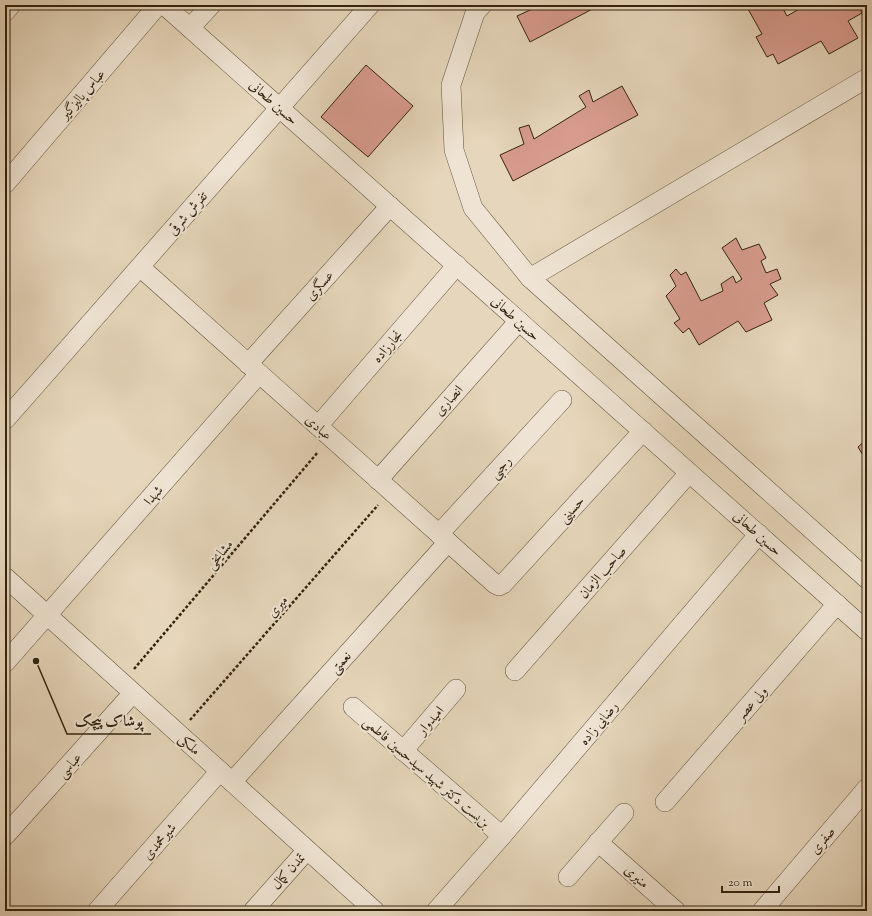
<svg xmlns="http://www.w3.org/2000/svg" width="872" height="916" font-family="'Sorts Mill Goudy',Amiri,serif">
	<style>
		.building { fill: #d89c8e; stroke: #32230e }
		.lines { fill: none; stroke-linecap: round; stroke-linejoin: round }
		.minor-casing { stroke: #5f5039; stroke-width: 20 }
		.path { stroke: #32230e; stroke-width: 2.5; stroke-dasharray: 3 2; stroke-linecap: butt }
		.minor { stroke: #efe4d3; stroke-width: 19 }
		.labels { text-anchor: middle; stroke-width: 4; stroke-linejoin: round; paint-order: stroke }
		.street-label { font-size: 14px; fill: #32230e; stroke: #efe4d3 }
		.leader { fill: none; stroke: #32230e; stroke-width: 1.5 }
		.callout-dot { fill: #32230e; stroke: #efe4d3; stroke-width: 1.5 }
		.callout-label { font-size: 15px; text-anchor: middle; font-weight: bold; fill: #32230e; stroke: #efe4d3; stroke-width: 4; stroke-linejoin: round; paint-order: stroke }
	</style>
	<rect width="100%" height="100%" fill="#e6d6bb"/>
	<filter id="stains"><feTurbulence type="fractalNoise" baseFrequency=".005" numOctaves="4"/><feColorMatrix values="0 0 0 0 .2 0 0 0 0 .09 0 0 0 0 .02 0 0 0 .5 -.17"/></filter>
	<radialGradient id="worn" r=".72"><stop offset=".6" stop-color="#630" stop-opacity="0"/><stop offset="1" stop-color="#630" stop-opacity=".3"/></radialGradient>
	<g class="building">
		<polygon points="541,5 600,5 530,42 517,16"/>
		<polygon points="750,5 781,5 787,16 806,5 858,5 862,13 848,21 858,38 829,54 821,41 778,64 773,54 767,57 756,37 762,34 748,9 751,7"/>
		<polygon points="366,65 413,106 368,157 321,117"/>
		<polygon points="622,86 638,115 513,181 500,155 524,144 519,128 529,125 534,139 586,107 579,96 589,90 593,102"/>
		<polygon points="736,238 742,250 759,244 766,258 761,261 766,273 777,269 781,279 770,284 778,295 764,303 772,320 746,332 738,321 699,345 689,328 683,333 674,323 680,319 666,296 676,286 670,275 676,269 681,275 686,272 701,301 723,291 721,284 733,276 736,283 742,279 722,248"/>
		<polygon points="867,439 867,462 858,447"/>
	</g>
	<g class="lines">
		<defs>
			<g id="minor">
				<polyline points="164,5 867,631"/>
				<polyline points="482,5 475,13 451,85 454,150 473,208 530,278 867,579"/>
				<polyline points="5,12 11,5"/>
				<polyline points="190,28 211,5"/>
				<polyline points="5,184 158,5"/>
				<polyline points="140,267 495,584 499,586 503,584 643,431"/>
				<polyline points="530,278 867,78"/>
				<polyline points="248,364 390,206"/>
				<polyline points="5,420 370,5"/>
				<polyline points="318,426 457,265"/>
				<polyline points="378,480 519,321"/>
				<polyline points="439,534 562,400"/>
				<polyline points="5,577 375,911"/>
				<polyline points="5,663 259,374"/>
				<polyline points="515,671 689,473"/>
				<polyline points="353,707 502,836"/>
				<polyline points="403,751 456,689"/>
				<polyline points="232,782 448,542"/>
				<polyline points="665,802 837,604"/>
				<polyline points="5,836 133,693"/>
				<polyline points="598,842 676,911"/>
				<polyline points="568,877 624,813"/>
				<polyline points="97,911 220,771"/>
				<polyline points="253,911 307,850"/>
				<polyline points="436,911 502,836 759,534"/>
				<polyline points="762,911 867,788"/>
			</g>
		</defs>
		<use href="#minor" class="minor-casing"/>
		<g class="path">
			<polyline points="134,669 318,452"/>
			<polyline points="190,720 378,505"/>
		</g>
		<use href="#minor" class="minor"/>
	</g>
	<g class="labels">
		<g class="street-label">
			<text transform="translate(82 94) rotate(-49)" y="5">عباس پالیزگیر</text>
			<text transform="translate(274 102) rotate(42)" y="5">حسین طحانی</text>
			<text transform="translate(187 213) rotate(-49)" y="5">تفرش شرقی</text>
			<text transform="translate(319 285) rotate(-48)" y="5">عسگری</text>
			<text transform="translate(516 318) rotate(42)" y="5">حسین طحانی</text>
			<text transform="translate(387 346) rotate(-49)" y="5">نجارزاده</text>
			<text transform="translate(448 400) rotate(-48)" y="5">انصاری</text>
			<text transform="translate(319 427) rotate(42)" y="5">عبادی</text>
			<text transform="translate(500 467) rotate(-48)" y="5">رجبی</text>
			<text transform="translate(153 495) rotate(-49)" y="5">شهدا</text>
			<text transform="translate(571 509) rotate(-47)" y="5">حسینی</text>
			<text transform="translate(758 533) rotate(42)" y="5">حسین طحانی</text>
			<text transform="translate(219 554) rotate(-50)" y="5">مشایخی</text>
			<text transform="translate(602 572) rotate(-49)" y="5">صاحب الزمان</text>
			<text transform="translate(277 606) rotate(-49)" y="5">میری</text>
			<text transform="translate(340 662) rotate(-48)" y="5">نعمتی</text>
			<text transform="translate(751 703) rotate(-49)" y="5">ولی عصر</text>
			<text transform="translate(430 720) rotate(-49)" y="5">امیدوار</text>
			<text transform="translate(598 723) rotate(-50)" y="5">رضایی زاده</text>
			<text transform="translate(190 744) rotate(42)" y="5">ملکی</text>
			<text transform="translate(69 765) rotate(-48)" y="5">عباسی</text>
			<text transform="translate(427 772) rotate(41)" y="5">بن‌بست دکتر شهید سیدحسین فاطمی</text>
			<text transform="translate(822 840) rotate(-50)" y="5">صفری</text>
			<text transform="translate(159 841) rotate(-49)" y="5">شیرمحمدی</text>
			<text transform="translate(288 871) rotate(-49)" y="5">تمدن کمال</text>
			<text transform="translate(637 876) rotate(41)" y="5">منیری</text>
		</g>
	</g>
	<path class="leader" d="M36 661L67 734H151"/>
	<circle class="callout-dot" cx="36" cy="661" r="4"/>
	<g class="callout-label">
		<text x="109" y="726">پوشاک پیچک</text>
	</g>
	<rect width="872" height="916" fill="none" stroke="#e6d6bb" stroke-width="20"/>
	<rect x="6" y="6" width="860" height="904" fill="none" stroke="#32230e" stroke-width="2"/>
	<rect x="10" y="10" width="852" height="896" fill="none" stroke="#32230e"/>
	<path d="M722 886v6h57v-6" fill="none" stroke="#32230e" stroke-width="2"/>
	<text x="728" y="886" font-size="12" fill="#32230e" stroke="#efe4d3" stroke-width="3" paint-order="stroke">20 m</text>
	<rect width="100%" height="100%" filter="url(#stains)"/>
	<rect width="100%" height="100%" fill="url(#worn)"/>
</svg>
